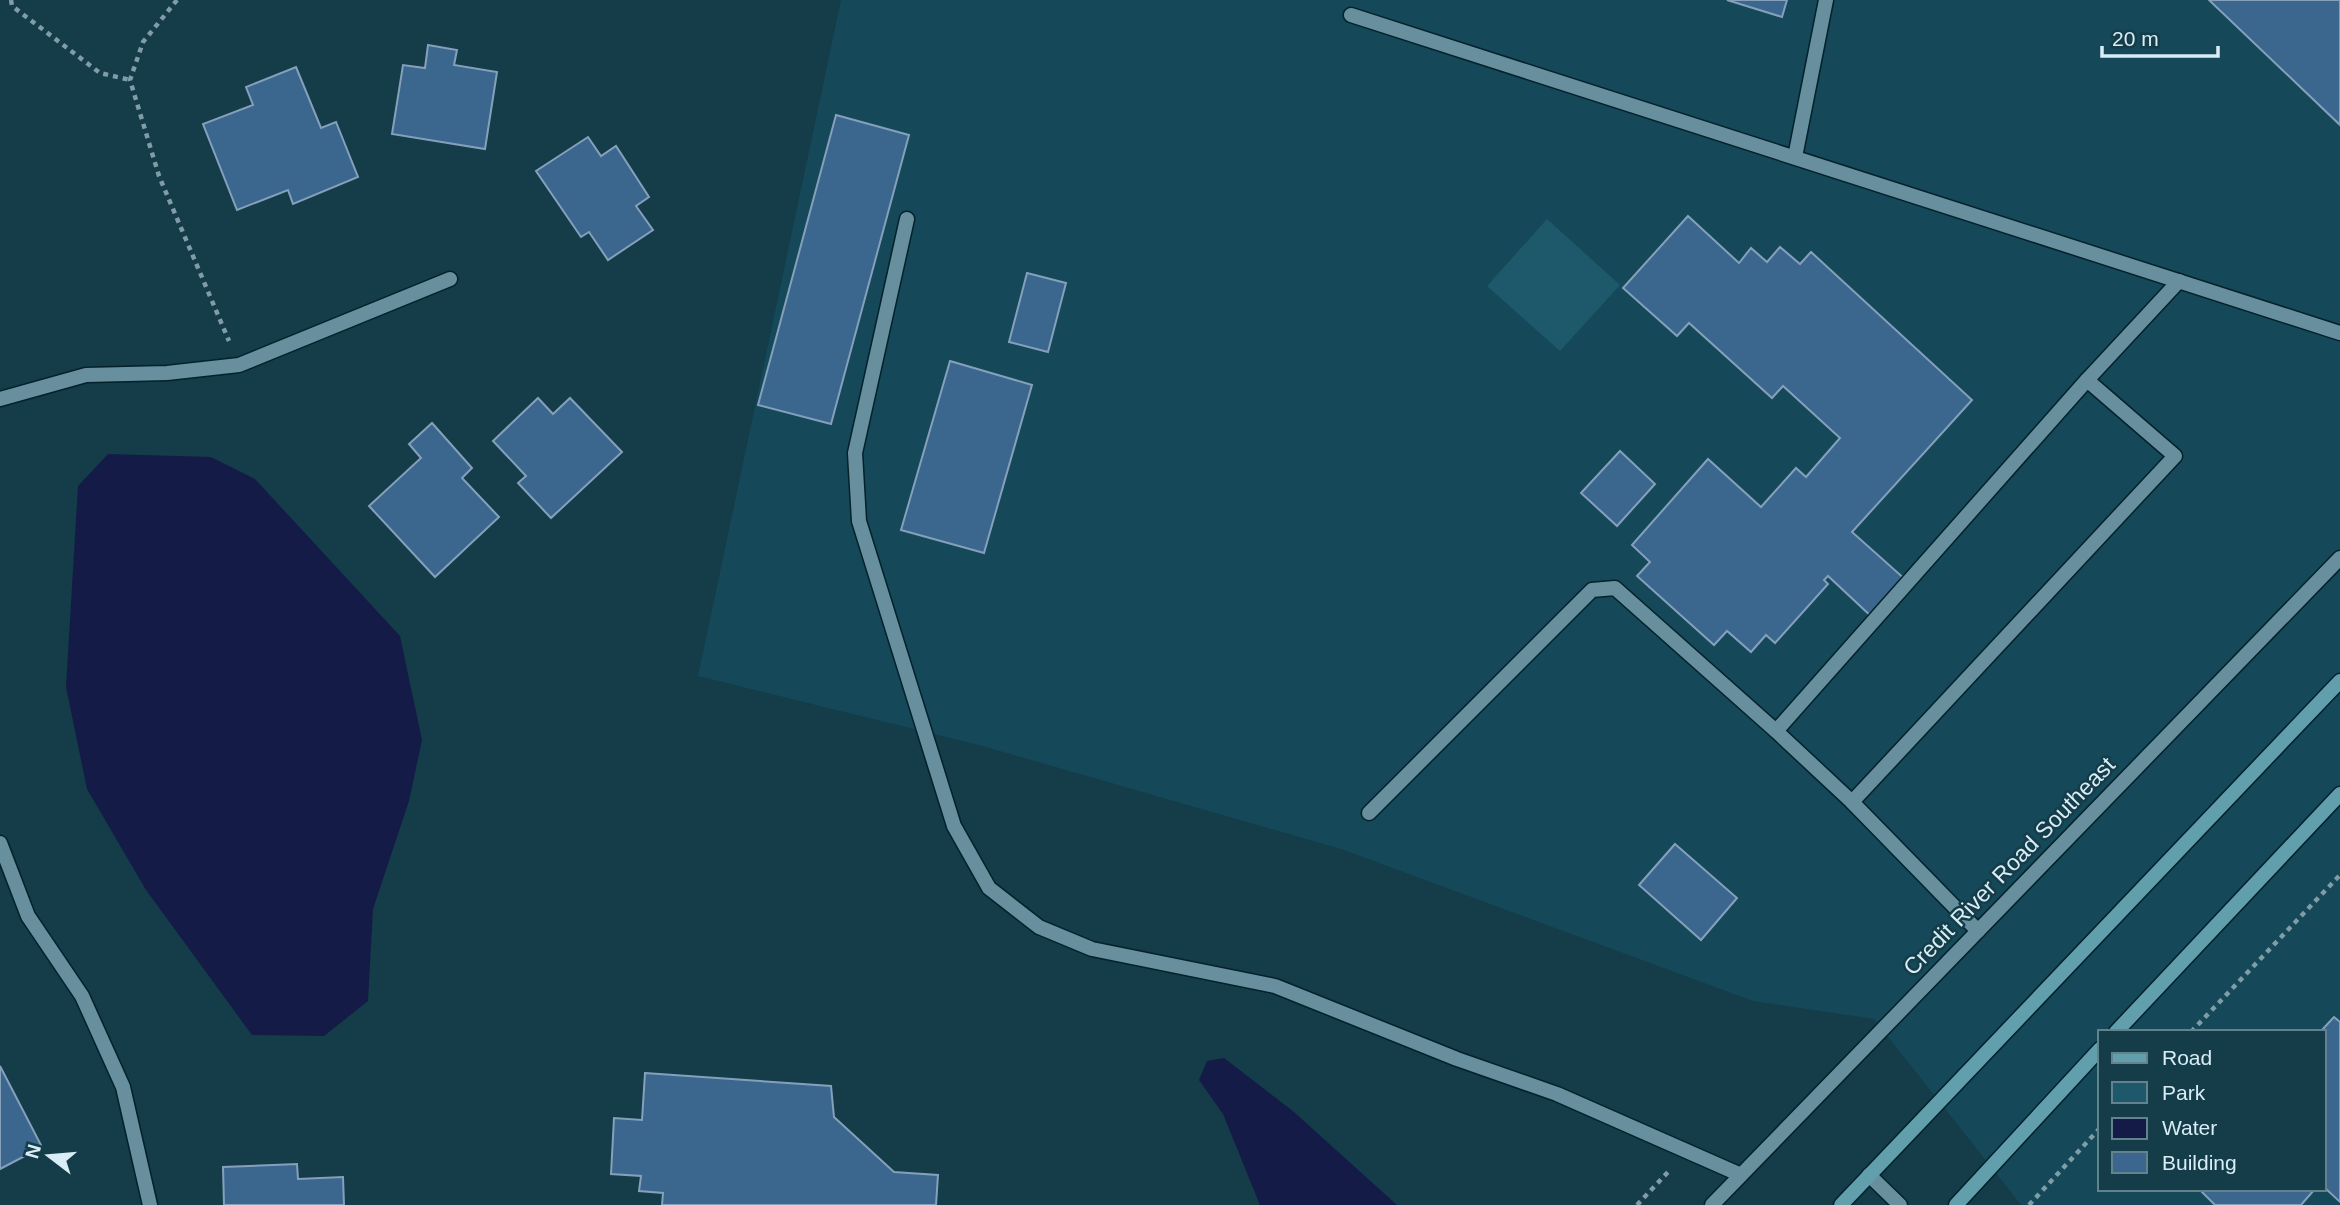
<svg xmlns="http://www.w3.org/2000/svg" width="2340" height="1205" font-family="Helvetica,sans-serif">
	<style>
		.built { fill: #154858; fill-rule: evenodd }
		.green { fill: #1e586b }
		.water { fill: #151b47 }
		.building { fill: #3b678f; stroke: #85a0bb; stroke-width: 2 }
		.lines { fill: none; stroke-linecap: round; stroke-linejoin: round }
		.lane-casing { stroke: #03222b; stroke-width: 17 }
		.street-casing { stroke: #03222b; stroke-width: 17 }
		.secondary-casing { stroke: #03222b; stroke-width: 17 }
		.path { stroke: #7f9ca7; stroke-width: 4.5; stroke-dasharray: 5 5; stroke-linecap: butt }
		.lane { stroke: #678f9e; stroke-width: 14 }
		.street { stroke: #678f9e; stroke-width: 14 }
		.secondary { stroke: #609fab; stroke-width: 14 }
		.labels { text-anchor: middle; stroke-width: 5; stroke-linejoin: round; paint-order: stroke }
		.street-label { font-size: 23px; fill: #d8edf5; stroke: #143c49 }
	</style>
	<rect width="100%" height="100%" fill="#143c49"/>
	<path class="built" d="M841,0H2340V1205H2021L1874,1019L1753,1001L1341,849L979,745L698,676ZM2100,1032H2324V1189H2100Z"/>
	<polygon class="green" points="1547,219 1620,285 1560,351 1487,286"/>
	<g class="water">
		<polygon points="108,454 211,457 255,479 400,636 422,740 409,801 373,909 368,1001 324,1036 252,1035 146,890 87,789 66,687 78,486"/>
		<polygon points="1224,1058 1294,1112 1397,1205 1260,1205 1223,1114 1199,1080 1207,1061"/>
	</g>
	<g class="building">
		<polygon points="1727,0 1787,0 1782,17"/>
		<polygon points="2209,0 2340,0 2340,125"/>
		<polygon points="428,45 457,50 454,65 497,72 485,149 392,134 403,65 425,68"/>
		<polygon points="296,67 321,128 336,122 358,177 293,204 288,190 237,210 203,124 253,105 246,87"/>
		<polygon points="836,115 909,135 831,424 758,405"/>
		<polygon points="588,137 601,156 616,146 649,197 636,206 653,230 608,260 589,232 581,237 536,171"/>
		<polygon points="1688,216 1739,263 1751,248 1767,262 1780,247 1800,264 1811,252 1972,400 1852,532 1907,581 1873,618 1828,576 1824,580 1828,584 1775,643 1766,635 1751,652 1727,631 1714,645 1637,576 1650,562 1632,545 1708,459 1761,507 1796,468 1806,477 1840,438 1783,386 1772,398 1689,323 1677,336 1623,288"/>
		<polygon points="1027,273 1066,283 1048,352 1009,342"/>
		<polygon points="950,361 1032,385 984,553 901,530"/>
		<polygon points="538,398 553,414 570,398 622,452 551,518 518,483 526,476 493,441"/>
		<polygon points="432,423 472,468 462,478 499,517 435,577 369,506 421,458 409,444"/>
		<polygon points="1620,451 1655,484 1617,526 1581,493"/>
		<polygon points="1675,844 1737,898 1701,940 1639,885"/>
		<polygon points="2334,1017 2340,1022 2340,1202 2324,1187 2324,1032 2320,1032"/>
		<polygon points="0,1066 42,1147 0,1169"/>
		<polygon points="645,1073 831,1086 834,1117 894,1172 938,1175 936,1205 662,1205 663,1193 639,1191 641,1176 611,1174 614,1118 642,1120"/>
		<polygon points="297,1164 298,1179 343,1177 344,1205 224,1205 223,1167"/>
		<polygon points="2199,1189 2315,1189 2301,1205 2215,1205"/>
	</g>
	<g class="lines">
		<defs>
			<g id="lane">
				<polyline points="1351,15 2340,333"/>
				<polyline points="1795,157 1826,0"/>
				<polyline points="907,219 855,453 859,521 954,826 989,888 1039,927 1092,949 1275,986 1457,1059 1557,1094 1741,1175"/>
				<polyline points="1852,802 1776,731 2087,380"/>
				<polyline points="1369,813 1592,590 1615,588 1776,731"/>
				<polyline points="1978,931 1852,802 2175,456 2087,380 2179,281"/>
			</g>
			<g id="street">
				<polyline points="0,399 86,375 167,373 239,365 450,279"/>
				<polyline points="0,843 28,916 82,996 123,1087 150,1205"/>
				<polyline points="1869,1175 1900,1205"/>
				<polyline points="1712,1205 2340,558"/>
			</g>
			<g id="secondary">
				<polyline points="2116,1032 2340,794"/>
				<polyline points="1841,1205 2340,681"/>
				<polyline points="1956,1205 2100,1049"/>
			</g>
		</defs>
		<use href="#lane" class="lane-casing"/>
		<use href="#street" class="street-casing"/>
		<use href="#secondary" class="secondary-casing"/>
		<g class="path">
			<polyline points="11,0 12,6 100,73 130,80"/>
			<polyline points="177,0 143,42 130,80 159,176 229,341"/>
			<polyline points="2191,1032 2340,875"/>
			<polyline points="1637,1205 1668,1172"/>
			<polyline points="2029,1205 2100,1128"/>
		</g>
		<use href="#lane" class="lane"/>
		<use href="#street" class="street"/>
		<use href="#secondary" class="secondary"/>
	</g>
	<g class="labels">
		<g class="street-label">
			<text transform="translate(2009 866) rotate(-46)" y="8">Credit River Road Southeast</text>
		</g>
	</g>
	<rect x="2098" y="1030" width="228" height="161" fill="#143c49" stroke="#62838e" stroke-width="2"/>
	<rect x="2112" y="1053" width="35" height="10" fill="#609fab" stroke="#62838e" stroke-width="2"/>
	<text x="2162" y="1065" font-size="21" fill="#d8edf5">Road</text>
	<rect x="2112" y="1082" width="35" height="21" fill="#1e586b" stroke="#62838e" stroke-width="2"/>
	<text x="2162" y="1100" font-size="21" fill="#d8edf5">Park</text>
	<rect x="2112" y="1118" width="35" height="21" fill="#151b47" stroke="#62838e" stroke-width="2"/>
	<text x="2162" y="1135" font-size="21" fill="#d8edf5">Water</text>
	<rect x="2112" y="1152" width="35" height="21" fill="#3b678f" stroke="#62838e" stroke-width="2"/>
	<text x="2162" y="1170" font-size="21" fill="#d8edf5">Building</text>
	<g transform="translate(49 1156) rotate(286)" stroke="#143c49" stroke-width="5" paint-order="stroke">
	<path d="M0-5L12 26L0 18L-12 26Z" fill="#d8edf5"/>
	<text y="-10" font-size="19" font-weight="bold" text-anchor="middle" fill="#d8edf5">N</text>
	</g>
	<path d="M2102 46v10h116v-10" fill="none" stroke="#d8edf5" stroke-width="3.5"/>
	<text x="2112" y="46" font-size="21" fill="#d8edf5" stroke="#143c49" stroke-width="5" paint-order="stroke">20 m</text>
</svg>
